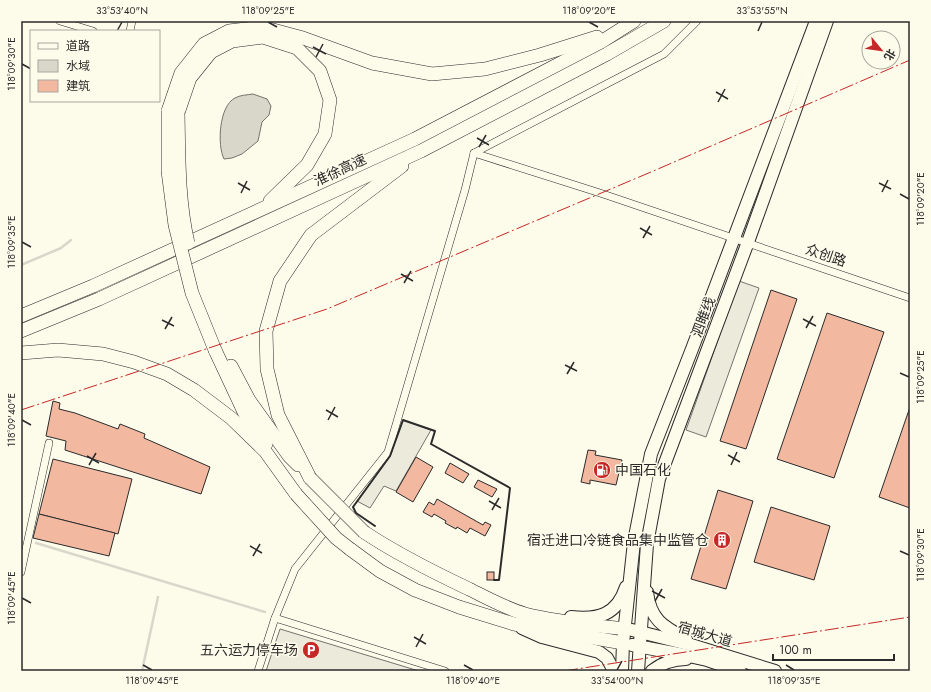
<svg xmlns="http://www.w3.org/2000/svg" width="931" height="692" font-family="Jost,'Noto Sans SC',sans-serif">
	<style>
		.parking { fill: #eceadb; stroke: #74746e }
		.water { fill: #d8d7c9; stroke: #74746e }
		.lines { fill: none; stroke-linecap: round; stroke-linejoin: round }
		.stream { stroke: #d8d7c9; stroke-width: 2.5 }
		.building { fill: #f2b8a0; stroke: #2b2b2b }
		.street-casing { stroke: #2b2b2b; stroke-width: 8 }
		.primary-casing { stroke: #2b2b2b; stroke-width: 14 }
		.highway-casing { stroke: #2b2b2b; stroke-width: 14 }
		.street { stroke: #fdfbea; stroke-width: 7 }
		.primary { stroke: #fdfbea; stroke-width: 12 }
		.highway { stroke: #fdfbea; stroke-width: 13 }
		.highway-bridge-casing { stroke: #2b2b2b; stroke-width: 14; stroke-linecap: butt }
		.highway-bridge { stroke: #fdfbea; stroke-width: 13 }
		.wall { stroke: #2b2b2b; stroke-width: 2 }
		.power { stroke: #c62828; stroke-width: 1; stroke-dasharray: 14 3 2 3; stroke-linecap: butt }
		.ticks { fill: none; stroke: #2b2b2b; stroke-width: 1.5 }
		.labels { text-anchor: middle; stroke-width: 3; stroke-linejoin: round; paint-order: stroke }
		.street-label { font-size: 14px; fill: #2b2b2b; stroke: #fdfbea }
		.poi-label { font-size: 14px; fill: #2b2b2b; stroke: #fdfbea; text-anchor: end }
		.neatline { fill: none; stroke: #2b2b2b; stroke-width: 1.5 }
		.ticks-label { font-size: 10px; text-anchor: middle; fill: #2b2b2b }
	</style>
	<rect width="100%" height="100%" fill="#fdfbea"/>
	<g class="parking">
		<polygon points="739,281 759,288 706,437 686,430"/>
		<polygon points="403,420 431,430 396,491 384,486 370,508 357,501 390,456"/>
		<polygon points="280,629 419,671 266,671"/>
	</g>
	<path class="water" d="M253,94L267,99L271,106L269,115L262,122L258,141L242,154L232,158L224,159C217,145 219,106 235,98C240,95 247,95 253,94Z"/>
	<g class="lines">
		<g class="stream">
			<polyline points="21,265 61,248 71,240"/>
			<polyline points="36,543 265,612"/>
			<polyline points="142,671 158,597"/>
		</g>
	</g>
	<g class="building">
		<polygon points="771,290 797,299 746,449 720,441"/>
		<polygon points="827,313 884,332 834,478 777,459"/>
		<polygon points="53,401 60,403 59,409 75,413 118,429 120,424 145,434 144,438 210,467 201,494 65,450 66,441 46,436"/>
		<polygon points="910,407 910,508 879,497"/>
		<polygon points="588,450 596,451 595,455 622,460 616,485 590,480 590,484 581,482"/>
		<polygon points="416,457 433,467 413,502 396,492"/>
		<polygon points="53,459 132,479 118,534 39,514"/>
		<polygon points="450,463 469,474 463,483 445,473"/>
		<polygon points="478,480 497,489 492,497 474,487"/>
		<polygon points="718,490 753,501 726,589 691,579"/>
		<polygon points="437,499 483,525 485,522 491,525 485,536 470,528 467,533 457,527 456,529 445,523 446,521 434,514 432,517 423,512 429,502 434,505"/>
		<polygon points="771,507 830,526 814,580 754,562"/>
		<polygon points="39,514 115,533 109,556 33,538"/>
		<rect x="487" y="572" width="7" height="8"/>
	</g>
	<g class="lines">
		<defs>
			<g id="street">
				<polyline points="60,21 93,31"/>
				<polyline points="130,31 132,21"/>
				<polyline points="474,153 664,54 697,21"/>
				<polyline points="21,572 49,443"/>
				<polyline points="275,618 295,569 388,452 465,190 474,153 600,193 910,298"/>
				<polyline points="258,671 275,618 445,671"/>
			</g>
			<g id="primary">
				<path d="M647,592C650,620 664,627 686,639"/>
				<path d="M571,617C598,620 617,615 626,587"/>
				<polyline points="522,628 542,637 599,652 607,658 614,671"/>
				<polyline points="632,630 688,644 775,671"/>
				<polyline points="632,645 684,655 707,660 740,671"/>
				<polyline points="622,671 623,643 634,542 651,454 692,349 816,21"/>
				<polyline points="638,671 647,544 659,479 748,242 827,21"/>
				<path d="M652,671C662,663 673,659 686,659"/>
			</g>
			<g id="highway">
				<polyline points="168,111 181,73 204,44 229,31 262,27 303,38 372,63 432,74 485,69 540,55 597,37"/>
				<polyline points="178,113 190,78 211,52 232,41 263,37 297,48 320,71 330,100 325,134 307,165 270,201"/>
				<polyline points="21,316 93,286 415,139 601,42 634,21"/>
				<polyline points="21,331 99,299 421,151 607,54 664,21"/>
				<polyline points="215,350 245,414 266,444"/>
				<polyline points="21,353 58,350 103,354 134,362 167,374 194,390 231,418 265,451 296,494"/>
				<polyline points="231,366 249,400 289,456 298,465"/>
				<polyline points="310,478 278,415 267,369 266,331 280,281 311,235 402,166"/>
				<path d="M364,532C397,554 433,572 469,589C487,598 505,608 525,614C557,622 591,625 625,629"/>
				<polyline points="350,549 380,571 415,590 459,607 514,624 623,643"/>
			</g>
		</defs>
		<use href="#street" class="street-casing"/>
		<use href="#primary" class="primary-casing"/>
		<use href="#highway" class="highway-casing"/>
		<use href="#street" class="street"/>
		<use href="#primary" class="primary"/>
		<use href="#highway" class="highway"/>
		<defs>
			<g id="highway-bridge">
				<polyline points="168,111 168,171 175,225 192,293 215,350"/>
				<path d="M178,113C179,156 178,200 188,243"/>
				<polyline points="310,478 364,532"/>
				<polyline points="296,494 336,538 350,549"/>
			</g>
		</defs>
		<use href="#highway-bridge" class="highway-bridge-casing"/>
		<use href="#highway-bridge" class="highway-bridge"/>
		<polyline class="wall" points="375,526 356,513 353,507 390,456 403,420 435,431 431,444 510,488 499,580 494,580"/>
		<g class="power">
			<polyline points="21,410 327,309 651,172 910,60"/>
			<polyline points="564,671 910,617"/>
		</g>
	</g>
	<path class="ticks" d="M268,22L277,27M589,22L598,27M117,31L122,22M758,31L762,22M313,47L326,54M316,57L323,44M22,64L31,69M716,92L728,99M718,102L725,89M477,138L489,145M479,147L486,135M238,183L250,190M879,183L891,189M882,192L888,180M241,193L247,181M900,194L909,199M640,228L652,235M643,238L650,226M22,242L31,247M401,274L413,281M404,283L411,271M803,319L816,326M162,320L174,326M806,328L813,316M165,329L172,317M565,365L577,371M900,373L909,377M567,374L574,362M326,410L338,417M22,420L31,425M328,420L335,407M728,455L740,462M87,456L99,463M89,465L96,453M731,465L737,452M489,501L501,508M492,510L499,498M250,546L262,553M900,551L909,555M253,556L260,544M652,591L665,598M22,598L31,603M655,601L662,589M414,637L426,644M416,647L423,634M143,665L152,670M464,665L473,670M786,665L794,670M617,670L622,661"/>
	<defs>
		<symbol id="fuel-disc" viewBox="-11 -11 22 22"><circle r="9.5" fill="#c62828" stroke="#fdfbea"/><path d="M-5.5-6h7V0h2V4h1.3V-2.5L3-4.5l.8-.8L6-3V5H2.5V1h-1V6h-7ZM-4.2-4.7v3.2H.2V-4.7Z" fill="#fff"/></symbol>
		<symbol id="building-disc" viewBox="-11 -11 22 22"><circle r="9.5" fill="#c62828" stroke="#fdfbea"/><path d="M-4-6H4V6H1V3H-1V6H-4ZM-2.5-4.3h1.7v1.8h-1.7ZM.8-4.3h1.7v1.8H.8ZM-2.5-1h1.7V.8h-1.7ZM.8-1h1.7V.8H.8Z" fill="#fff"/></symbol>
		<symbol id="parking-disc" viewBox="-11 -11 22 22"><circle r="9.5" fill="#c62828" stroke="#fdfbea"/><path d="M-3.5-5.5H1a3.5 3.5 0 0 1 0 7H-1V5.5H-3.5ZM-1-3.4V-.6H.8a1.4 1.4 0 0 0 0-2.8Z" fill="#fff"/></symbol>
	</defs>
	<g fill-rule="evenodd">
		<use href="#fuel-disc" x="592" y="460" width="20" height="20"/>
		<use href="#building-disc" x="712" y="530" width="20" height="20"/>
		<use href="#parking-disc" x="301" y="640" width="20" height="20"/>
	</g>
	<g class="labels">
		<g class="street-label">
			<text transform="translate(340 170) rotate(-25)" y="5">淮徐高速</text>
			<text transform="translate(826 255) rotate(19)" y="5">众创路</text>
			<text transform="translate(703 317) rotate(-69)" y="5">泗睢线</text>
			<text transform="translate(705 634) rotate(16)" y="5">宿城大道</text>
		</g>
		<g class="poi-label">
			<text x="615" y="475" text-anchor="start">中国石化</text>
			<text x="709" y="545">宿迁进口冷链食品集中监管仓</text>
			<text x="298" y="655">五六运力停车场</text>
		</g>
	</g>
	<rect width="931" height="692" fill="none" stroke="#fdfbea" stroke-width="44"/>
	<rect x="30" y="30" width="130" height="72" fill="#fdfbea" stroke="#a9a89e"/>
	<rect x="38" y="43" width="20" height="6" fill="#fdfbea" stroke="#a9a89e"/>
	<text x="66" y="50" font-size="12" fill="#2b2b2b">道路</text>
	<rect x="38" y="60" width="20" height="12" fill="#d8d7c9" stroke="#a9a89e"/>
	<text x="66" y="70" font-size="12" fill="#2b2b2b">水域</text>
	<rect x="38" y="80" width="20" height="12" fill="#f2b8a0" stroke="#a9a89e"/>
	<text x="66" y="90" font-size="12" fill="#2b2b2b">建筑</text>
	<g transform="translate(881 50) rotate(119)"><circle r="19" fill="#fdfbea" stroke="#a9a89e"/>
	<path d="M0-3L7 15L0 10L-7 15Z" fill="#c62828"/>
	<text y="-6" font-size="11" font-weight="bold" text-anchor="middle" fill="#2b2b2b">北</text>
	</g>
	<path d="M773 654v6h121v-6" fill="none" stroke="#2b2b2b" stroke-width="2"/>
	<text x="779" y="654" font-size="12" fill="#2b2b2b" stroke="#fdfbea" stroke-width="3" paint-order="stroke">100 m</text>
	<rect x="22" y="22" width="887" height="648" class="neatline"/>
	<g class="ticks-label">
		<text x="122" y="14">33°53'40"N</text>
		<text x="268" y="14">118°09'25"E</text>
		<text x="589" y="14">118°09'20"E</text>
		<text x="762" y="14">33°53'55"N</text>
		<text transform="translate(11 64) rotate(-90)" y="4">118°09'30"E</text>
		<text transform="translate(920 199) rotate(-90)" y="4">118°09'20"E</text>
		<text transform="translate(11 242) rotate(-90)" y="4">118°09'35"E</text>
		<text transform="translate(920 377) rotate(-90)" y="4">118°09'25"E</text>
		<text transform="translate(11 420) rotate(-90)" y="4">118°09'40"E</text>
		<text transform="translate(920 555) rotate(-90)" y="4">118°09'30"E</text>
		<text transform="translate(11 598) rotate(-90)" y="4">118°09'45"E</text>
		<text x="152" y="684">118°09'45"E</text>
		<text x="473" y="684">118°09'40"E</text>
		<text x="617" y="684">33°54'00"N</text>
		<text x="794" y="684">118°09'35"E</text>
	</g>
</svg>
